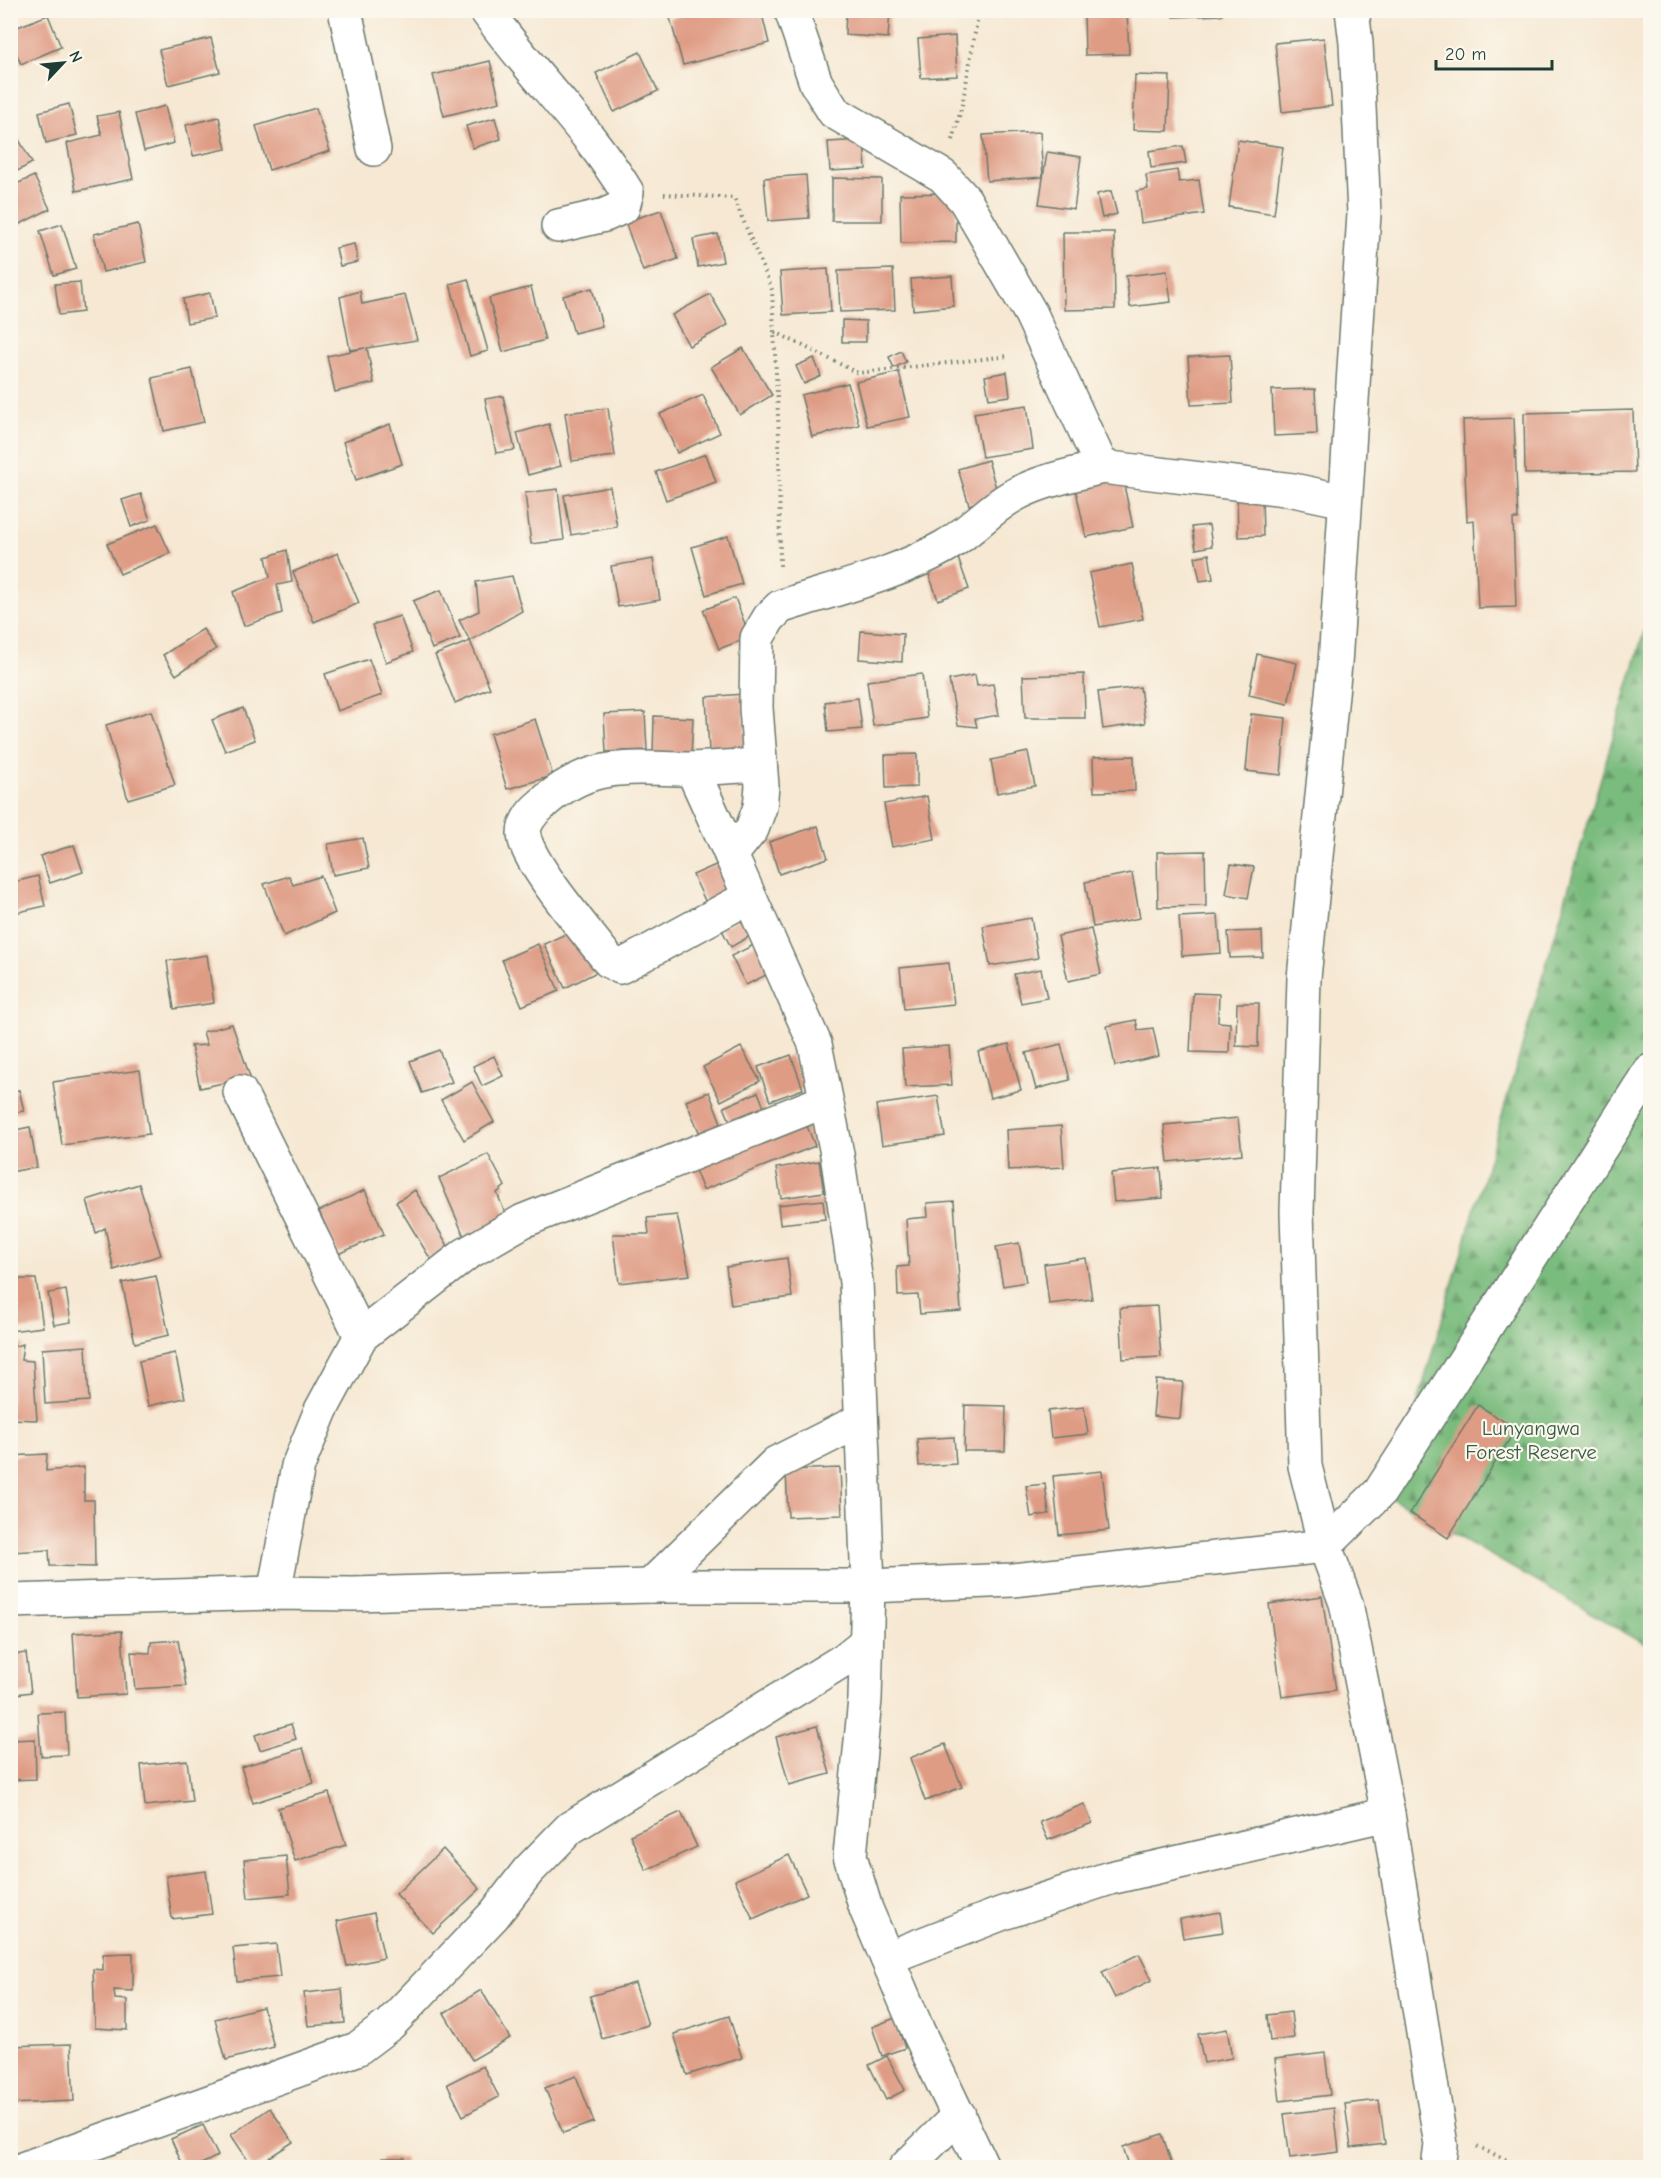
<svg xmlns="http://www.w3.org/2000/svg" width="1661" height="2178" font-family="'Comic Neue',sans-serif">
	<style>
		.forest { fill: url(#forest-firs); stroke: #4c7c59; stroke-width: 1.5 }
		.building { fill: #df9c85 }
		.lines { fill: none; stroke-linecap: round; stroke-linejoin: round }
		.minor-casing { stroke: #6a796c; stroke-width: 36 }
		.path { stroke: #6a796c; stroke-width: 4; stroke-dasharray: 1.5 4.5; stroke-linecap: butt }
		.minor { stroke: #fff; stroke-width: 33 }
		.labels { text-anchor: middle; stroke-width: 4.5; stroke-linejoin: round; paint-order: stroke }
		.park-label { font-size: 21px; fill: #375d47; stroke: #fbf7ec }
	</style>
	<defs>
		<pattern id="forest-firs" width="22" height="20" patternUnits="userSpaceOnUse" patternTransform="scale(1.5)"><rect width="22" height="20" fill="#7abc7e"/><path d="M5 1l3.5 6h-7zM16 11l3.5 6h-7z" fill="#639a68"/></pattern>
	</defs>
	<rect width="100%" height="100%" fill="#fbf7ec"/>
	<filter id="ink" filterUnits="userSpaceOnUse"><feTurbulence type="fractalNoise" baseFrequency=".0167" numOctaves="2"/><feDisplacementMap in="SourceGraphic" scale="12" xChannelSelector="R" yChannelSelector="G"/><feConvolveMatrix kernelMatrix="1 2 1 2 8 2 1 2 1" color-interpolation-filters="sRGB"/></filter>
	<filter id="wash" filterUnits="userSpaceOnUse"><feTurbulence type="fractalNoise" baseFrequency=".008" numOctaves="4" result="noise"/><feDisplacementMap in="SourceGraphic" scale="24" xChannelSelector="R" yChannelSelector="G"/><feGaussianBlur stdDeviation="1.35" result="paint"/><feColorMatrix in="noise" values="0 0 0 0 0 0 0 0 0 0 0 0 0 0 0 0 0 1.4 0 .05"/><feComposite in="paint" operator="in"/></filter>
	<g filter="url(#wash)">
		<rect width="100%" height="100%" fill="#f6e8d3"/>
		<polygon class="forest" points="1650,611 1650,1647 1390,1497"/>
		<g id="blocks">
			<g class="building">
				<polygon points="698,10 761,10 769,43 683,65 670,18"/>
				<polygon points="846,10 890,10 888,38 845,35"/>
				<polygon points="1173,10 1222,10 1222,15 1173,17"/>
				<polygon points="1127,11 1129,54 1085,55 1084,13"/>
				<polygon points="48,15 61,47 21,64 10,39 10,30"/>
				<polygon points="955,36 957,76 921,78 918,39"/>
				<polygon points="211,38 220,72 168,85 159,50"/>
				<polygon points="1324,38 1332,106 1282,112 1275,43"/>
				<polygon points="640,52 658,91 614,112 596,73"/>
				<polygon points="490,61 500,102 444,116 433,75"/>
				<polygon points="1135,75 1170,76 1168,131 1133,130"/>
				<polygon points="69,104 77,135 46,143 39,112"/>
				<polygon points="165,106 174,143 144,151 135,114"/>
				<polygon points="316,108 330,151 269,170 256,126"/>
				<polygon points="119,112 133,179 76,191 67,143 102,135 97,116"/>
				<polygon points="219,117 226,149 193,156 186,125"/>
				<polygon points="495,118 501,139 473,148 466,126"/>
				<polygon points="14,131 32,163 12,174 10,133"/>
				<polygon points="1040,132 1043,177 987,181 983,135"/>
				<polygon points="864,140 866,169 830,171 828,142"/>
				<polygon points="1238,140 1283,147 1274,214 1229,207"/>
				<polygon points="1183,146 1186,163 1151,168 1149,151"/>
				<polygon points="1047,152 1081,157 1074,209 1039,204"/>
				<polygon points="1177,170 1179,182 1199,180 1204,214 1141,223 1137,191 1148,189 1146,175"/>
				<polygon points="806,175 809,218 768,221 764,178"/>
				<polygon points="34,176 50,209 10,229 10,187"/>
				<polygon points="832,178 882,179 882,221 832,221"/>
				<polygon points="1111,191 1117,214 1102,218 1097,194"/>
				<polygon points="956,193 956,242 901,243 900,194"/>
				<polygon points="661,210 678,259 643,271 625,222"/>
				<polygon points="62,224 76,269 54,275 40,231"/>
				<polygon points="138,224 146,262 103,272 94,234"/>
				<polygon points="1063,232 1114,232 1115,309 1064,310"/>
				<polygon points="718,234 723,262 698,267 693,239"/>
				<polygon points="354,244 358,262 340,266 336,248"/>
				<polygon points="828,269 831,312 783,315 780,272"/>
				<polygon points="893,269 895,310 840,312 838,271"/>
				<polygon points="1167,271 1171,302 1130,307 1126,276"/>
				<polygon points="952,276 954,306 913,310 911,279"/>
				<polygon points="468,279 488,351 470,356 450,284"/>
				<polygon points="80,282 83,312 59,315 55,284"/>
				<polygon points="531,287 545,340 503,352 489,298"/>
				<polygon points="592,288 602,326 574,333 563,296"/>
				<polygon points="360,291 362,304 405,295 417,340 367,348 374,383 335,392 327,356 365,348 350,350 340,297"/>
				<polygon points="210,293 215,318 187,323 183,299"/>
				<polygon points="710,294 728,325 689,346 672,315"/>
				<polygon points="842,320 866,321 866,342 842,342"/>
				<polygon points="743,348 772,395 740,415 711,367"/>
				<polygon points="901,351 906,362 894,368 889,357"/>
				<polygon points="1230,355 1233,403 1191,405 1188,357"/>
				<polygon points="814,358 821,376 804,384 796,366"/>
				<polygon points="192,369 204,422 164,431 152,378"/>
				<polygon points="899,372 910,417 867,426 856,382"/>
				<polygon points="1007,372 1010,396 989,399 985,376"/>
				<polygon points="848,383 859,425 812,437 801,395"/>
				<polygon points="1315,389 1317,434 1274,436 1272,390"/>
				<polygon points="703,395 720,433 677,453 660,414"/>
				<polygon points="503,396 515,450 496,453 485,399"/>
				<polygon points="1027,405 1033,449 982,457 974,413"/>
				<polygon points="608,408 615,456 572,461 565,413"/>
				<polygon points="1633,410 1635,472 1525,474 1524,413"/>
				<polygon points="1514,418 1518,519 1513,519 1516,607 1478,608 1474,520 1467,521 1463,420"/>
				<polygon points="390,424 402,464 356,480 343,442"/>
				<polygon points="549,424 561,466 528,475 517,433"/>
				<polygon points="706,454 716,482 666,500 656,472"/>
				<polygon points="988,460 998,495 969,505 958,469"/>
				<polygon points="1122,476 1133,527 1086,537 1075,486"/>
				<polygon points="610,487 617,527 571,535 564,495"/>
				<polygon points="558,489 564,540 531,544 525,493"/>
				<polygon points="141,494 150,520 131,527 122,500"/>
				<polygon points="1237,496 1262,496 1263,536 1238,537"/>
				<polygon points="157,524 170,553 120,574 107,544"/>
				<polygon points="1209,525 1212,546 1196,549 1192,527"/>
				<polygon points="728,536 742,584 706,595 692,547"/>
				<polygon points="287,550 292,582 277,585 282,613 244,626 233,592 270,577 266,557"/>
				<polygon points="338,553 359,603 314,622 293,572"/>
				<polygon points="1209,554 1213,579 1200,581 1195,557"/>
				<polygon points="958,558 969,589 938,600 927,569"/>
				<polygon points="653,559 660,600 618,607 611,566"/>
				<polygon points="1132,564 1143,619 1100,627 1089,573"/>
				<polygon points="512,576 522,611 470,641 459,620 479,611 476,582"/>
				<polygon points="441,590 460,638 432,649 413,601"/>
				<polygon points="735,598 750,637 719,649 703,610"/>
				<polygon points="400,616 413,652 386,662 372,625"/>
				<polygon points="203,629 216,649 176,675 163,655"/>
				<polygon points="861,631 903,634 902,662 859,659"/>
				<polygon points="470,641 490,688 455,703 435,655"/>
				<polygon points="1257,654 1297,663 1288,704 1249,695"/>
				<polygon points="369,659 382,695 337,711 325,674"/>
				<polygon points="922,674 927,718 873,726 867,681"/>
				<polygon points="1084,674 1085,718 1025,718 1023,676"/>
				<polygon points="975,675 977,686 993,684 999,715 975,719 977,727 958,725 949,680"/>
				<polygon points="1140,687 1145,723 1103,729 1098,692"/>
				<polygon points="743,694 746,750 709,752 706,697"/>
				<polygon points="858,698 862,729 828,732 825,702"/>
				<polygon points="243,708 255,740 225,751 212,720"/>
				<polygon points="151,711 175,785 128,799 106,725"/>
				<polygon points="645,712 647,750 606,752 604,714"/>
				<polygon points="1251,714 1286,718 1281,775 1246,771"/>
				<polygon points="654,716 693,718 691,757 653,755"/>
				<polygon points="535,719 553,776 507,789 490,734"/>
				<polygon points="1028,752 1035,786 997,793 991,760"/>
				<polygon points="917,754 917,787 886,788 885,755"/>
				<polygon points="1134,756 1135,791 1094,792 1093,757"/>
				<polygon points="927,796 935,839 892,847 884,804"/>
				<polygon points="818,826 828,858 779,874 769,842"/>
				<polygon points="363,838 369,868 333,875 328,844"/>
				<polygon points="74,845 83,872 50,883 40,856"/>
				<polygon points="1205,851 1206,906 1158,907 1157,852"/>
				<polygon points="727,860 741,891 708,907 693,875"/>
				<polygon points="1231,864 1254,867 1248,898 1226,894"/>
				<polygon points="1132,873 1140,918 1093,927 1085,882"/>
				<polygon points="38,876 45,906 10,914 10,883"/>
				<polygon points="289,876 293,885 321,876 335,913 284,936 264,884"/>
				<polygon points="1218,915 1221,953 1182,956 1179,917"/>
				<polygon points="741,917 750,936 731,947 721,928"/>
				<polygon points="1031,918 1038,958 990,966 983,926"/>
				<polygon points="576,929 597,972 565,988 544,944"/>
				<polygon points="1091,929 1101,974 1068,981 1058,936"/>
				<polygon points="1262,931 1263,957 1230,958 1228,932"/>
				<polygon points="760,942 774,971 746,985 731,956"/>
				<polygon points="538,944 559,991 522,1006 502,960"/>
				<polygon points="207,955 214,1003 174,1009 167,961"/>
				<polygon points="949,963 954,1004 904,1009 900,968"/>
				<polygon points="1041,969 1047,998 1021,1003 1014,974"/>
				<polygon points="1193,993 1219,994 1218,1022 1230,1023 1229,1053 1190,1052"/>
				<polygon points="1237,1003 1259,1003 1258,1047 1236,1046"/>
				<polygon points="1136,1020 1138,1030 1153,1028 1159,1056 1115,1066 1107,1026"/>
				<polygon points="232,1024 250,1077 200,1088 191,1046 207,1045 203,1032"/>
				<polygon points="1009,1044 1021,1090 990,1098 978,1052"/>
				<polygon points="1061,1044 1070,1080 1036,1089 1026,1053"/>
				<polygon points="949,1046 952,1085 905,1087 902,1049"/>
				<polygon points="741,1047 760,1081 721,1101 703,1067"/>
				<polygon points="439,1050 452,1082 422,1093 410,1061"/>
				<polygon points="791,1055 803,1089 770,1101 758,1067"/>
				<polygon points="494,1056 503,1076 482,1086 473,1066"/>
				<polygon points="140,1070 149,1134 62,1145 53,1082"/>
				<polygon points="472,1082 494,1122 464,1140 441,1100"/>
				<polygon points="19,1090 24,1111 10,1113 10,1092"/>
				<polygon points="709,1092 722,1125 700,1134 686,1101"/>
				<polygon points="758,1092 766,1112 732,1126 724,1107"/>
				<polygon points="938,1096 945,1136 882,1145 876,1105"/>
				<polygon points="1238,1118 1242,1154 1168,1162 1164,1125"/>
				<polygon points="805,1121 815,1146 703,1190 693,1165"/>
				<polygon points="1061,1126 1064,1167 1008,1170 1006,1130"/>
				<polygon points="30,1127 37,1167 10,1172 10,1131"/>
				<polygon points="488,1154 505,1186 497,1193 509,1223 467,1243 439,1178"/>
				<polygon points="819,1161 824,1192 781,1198 776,1168"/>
				<polygon points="1161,1168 1163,1198 1114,1202 1111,1173"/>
				<polygon points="139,1184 161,1255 114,1270 105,1228 96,1233 87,1200"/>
				<polygon points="365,1190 384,1234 338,1254 319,1211"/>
				<polygon points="415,1190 450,1249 431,1260 396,1202"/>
				<polygon points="823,1200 825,1219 780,1224 778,1205"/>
				<polygon points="954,1201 961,1311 920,1314 918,1295 898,1296 897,1267 909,1266 906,1219 928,1217 927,1203"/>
				<polygon points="677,1215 690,1275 619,1283 613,1234 649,1234 647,1218"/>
				<polygon points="1019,1243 1026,1282 1003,1286 996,1247"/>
				<polygon points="787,1258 792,1297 731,1305 726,1267"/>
				<polygon points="1086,1258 1092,1299 1049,1304 1044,1264"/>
				<polygon points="156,1276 169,1335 135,1343 122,1283"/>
				<polygon points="10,1279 36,1279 43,1327 10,1331"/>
				<polygon points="66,1290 71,1322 54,1325 48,1293"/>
				<polygon points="1157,1306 1161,1357 1123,1359 1120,1308"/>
				<polygon points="23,1344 21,1360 33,1361 37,1420 10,1419 12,1347"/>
				<polygon points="86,1346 89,1401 45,1404 42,1349"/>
				<polygon points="175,1353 185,1398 148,1406 139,1361"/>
				<polygon points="1156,1380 1183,1382 1180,1419 1153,1416"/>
				<polygon points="965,1405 1006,1406 1005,1451 964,1451"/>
				<polygon points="1478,1405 1516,1429 1448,1538 1410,1513"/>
				<polygon points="1084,1407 1088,1434 1051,1438 1048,1411"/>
				<polygon points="954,1437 956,1464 919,1466 917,1439"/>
				<polygon points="47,1454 46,1471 84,1467 84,1500 94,1500 95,1567 50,1566 49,1550 10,1552 10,1456"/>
				<polygon points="840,1468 842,1515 788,1517 786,1470"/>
				<polygon points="1102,1471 1109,1530 1059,1535 1053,1476"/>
				<polygon points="1045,1484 1049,1514 1031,1517 1026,1486"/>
				<polygon points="1322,1596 1336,1690 1282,1697 1269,1604"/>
				<polygon points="122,1631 126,1694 77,1697 73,1633"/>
				<polygon points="178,1640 186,1686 135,1689 131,1652 150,1653 151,1642"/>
				<polygon points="26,1653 31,1692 10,1695 10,1655"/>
				<polygon points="65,1712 67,1755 41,1756 38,1713"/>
				<polygon points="291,1724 296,1739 260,1750 255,1735"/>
				<polygon points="817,1726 830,1774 789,1785 776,1737"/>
				<polygon points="35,1739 36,1779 10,1780 10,1740"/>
				<polygon points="945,1744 962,1787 925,1801 910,1758"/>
				<polygon points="303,1748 314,1783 253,1803 241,1767"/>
				<polygon points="187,1760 192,1801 145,1806 141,1765"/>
				<polygon points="329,1793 346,1845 295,1861 278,1808"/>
				<polygon points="1084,1804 1092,1823 1048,1840 1040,1822"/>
				<polygon points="681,1812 697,1847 646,1870 630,1835"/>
				<polygon points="443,1849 480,1889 433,1933 396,1894"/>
				<polygon points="789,1855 807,1894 753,1919 735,1880"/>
				<polygon points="286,1856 290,1894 248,1898 244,1860"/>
				<polygon points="206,1871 212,1914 172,1919 166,1876"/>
				<polygon points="1220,1912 1223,1932 1183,1938 1180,1919"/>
				<polygon points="374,1913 384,1958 347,1966 337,1921"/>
				<polygon points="276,1944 280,1977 237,1981 233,1948"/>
				<polygon points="133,1953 133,1991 114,1990 115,1999 127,2000 127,2030 95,2028 93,1969 103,1970 103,1954"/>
				<polygon points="1139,1954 1152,1980 1115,1998 1102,1972"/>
				<polygon points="635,1983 648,2025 602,2039 590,1996"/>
				<polygon points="342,1989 345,2023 308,2026 304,1993"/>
				<polygon points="481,1990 510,2038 472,2060 444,2013"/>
				<polygon points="263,2007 274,2047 226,2060 215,2019"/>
				<polygon points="1291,2012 1294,2038 1270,2041 1267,2015"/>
				<polygon points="729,2016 742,2058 687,2075 674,2034"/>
				<polygon points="895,2018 905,2048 882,2056 872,2027"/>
				<polygon points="1227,2029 1232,2058 1204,2063 1198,2034"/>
				<polygon points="71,2044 74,2101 11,2104 10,2046"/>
				<polygon points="1325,2053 1330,2095 1280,2101 1275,2059"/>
				<polygon points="887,2056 905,2090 886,2100 869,2065"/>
				<polygon points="483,2066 499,2097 463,2116 447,2084"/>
				<polygon points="576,2076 594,2122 563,2133 545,2088"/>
				<polygon points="1379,2100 1385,2144 1351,2148 1345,2104"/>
				<polygon points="270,2108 293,2142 253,2168 231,2135"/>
				<polygon points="1334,2108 1339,2152 1290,2158 1284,2114"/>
				<polygon points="203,2125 218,2156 193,2168 184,2168 171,2139"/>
				<polygon points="1162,2134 1172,2164 1162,2168 1130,2168 1123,2147"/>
				<rect x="382" y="2158" width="23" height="10"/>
			</g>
		</g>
	</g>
	<g filter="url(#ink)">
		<use href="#blocks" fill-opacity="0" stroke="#6a796c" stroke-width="1.5"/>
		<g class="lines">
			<defs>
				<g id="minor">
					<polyline points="345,10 374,149"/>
					<path d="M486,10C530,73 587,126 627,192L623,207L605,215L558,226"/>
					<polyline points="791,10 816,83 834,112 943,176 965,200 1031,314 1102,467 1293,490 1345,501"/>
					<polyline points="1352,10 1356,43 1364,214 1335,664 1304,978 1297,1212 1305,1466 1325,1546 1346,1603 1388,1814 1441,2145 1438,2168"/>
					<polyline points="692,769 759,765"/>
					<path d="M731,855L692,769C629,769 591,759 541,805C531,813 521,826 525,840C534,871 588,933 609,961L620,967L749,897"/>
					<polyline points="240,1092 361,1336"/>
					<polyline points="650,1586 776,1463 861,1420"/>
					<polyline points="274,1593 298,1466 321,1410 361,1336 466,1254 523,1221 825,1101"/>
					<polyline points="10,1601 274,1593 353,1594 650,1586 868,1586 1013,1580 1325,1546 1380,1492 1650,1071"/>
					<polyline points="887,1958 1003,1913 1110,1878 1388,1814"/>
					<polyline points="25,2168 357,2049 390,2024 494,1915 528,1871 570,1828 845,1659 865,1643"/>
					<polyline points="905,2168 959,2115"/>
					<path d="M983,2168L918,2031L866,1909L850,1856L865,1699L868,1586L856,1282L837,1154L815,1044L731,855L752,829L760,807L762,786L756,708L757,638L769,618L780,607C834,589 895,575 944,547C969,533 987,511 1011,497C1038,481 1072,475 1102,467"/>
				</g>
			</defs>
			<use href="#minor" class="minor-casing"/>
			<g class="path">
				<polyline points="953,140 963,101 979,10"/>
				<polyline points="664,194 734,198 772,290 779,437 780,568"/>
				<polyline points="775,332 858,373 1009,356"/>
				<polyline points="1477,2147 1526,2168"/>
			</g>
			<use href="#minor" class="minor"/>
		</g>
	</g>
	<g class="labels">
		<g class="park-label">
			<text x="1531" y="1435">Lunyangwa<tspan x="1531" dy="24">Forest Reserve</tspan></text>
		</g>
	</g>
	<rect width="1661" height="2178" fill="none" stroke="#fbf7ec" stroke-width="36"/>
	<g transform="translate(63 63) rotate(64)" stroke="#fbf7ec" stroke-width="4.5" paint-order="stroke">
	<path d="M0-4.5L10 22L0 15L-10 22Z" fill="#1f3d34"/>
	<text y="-9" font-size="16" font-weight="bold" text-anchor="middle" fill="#1f3d34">N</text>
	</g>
	<path d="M1436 60v9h116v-9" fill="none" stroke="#1f3d34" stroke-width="3"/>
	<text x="1445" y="60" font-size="18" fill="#1f3d34" stroke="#fbf7ec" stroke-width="4.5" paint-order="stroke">20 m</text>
</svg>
